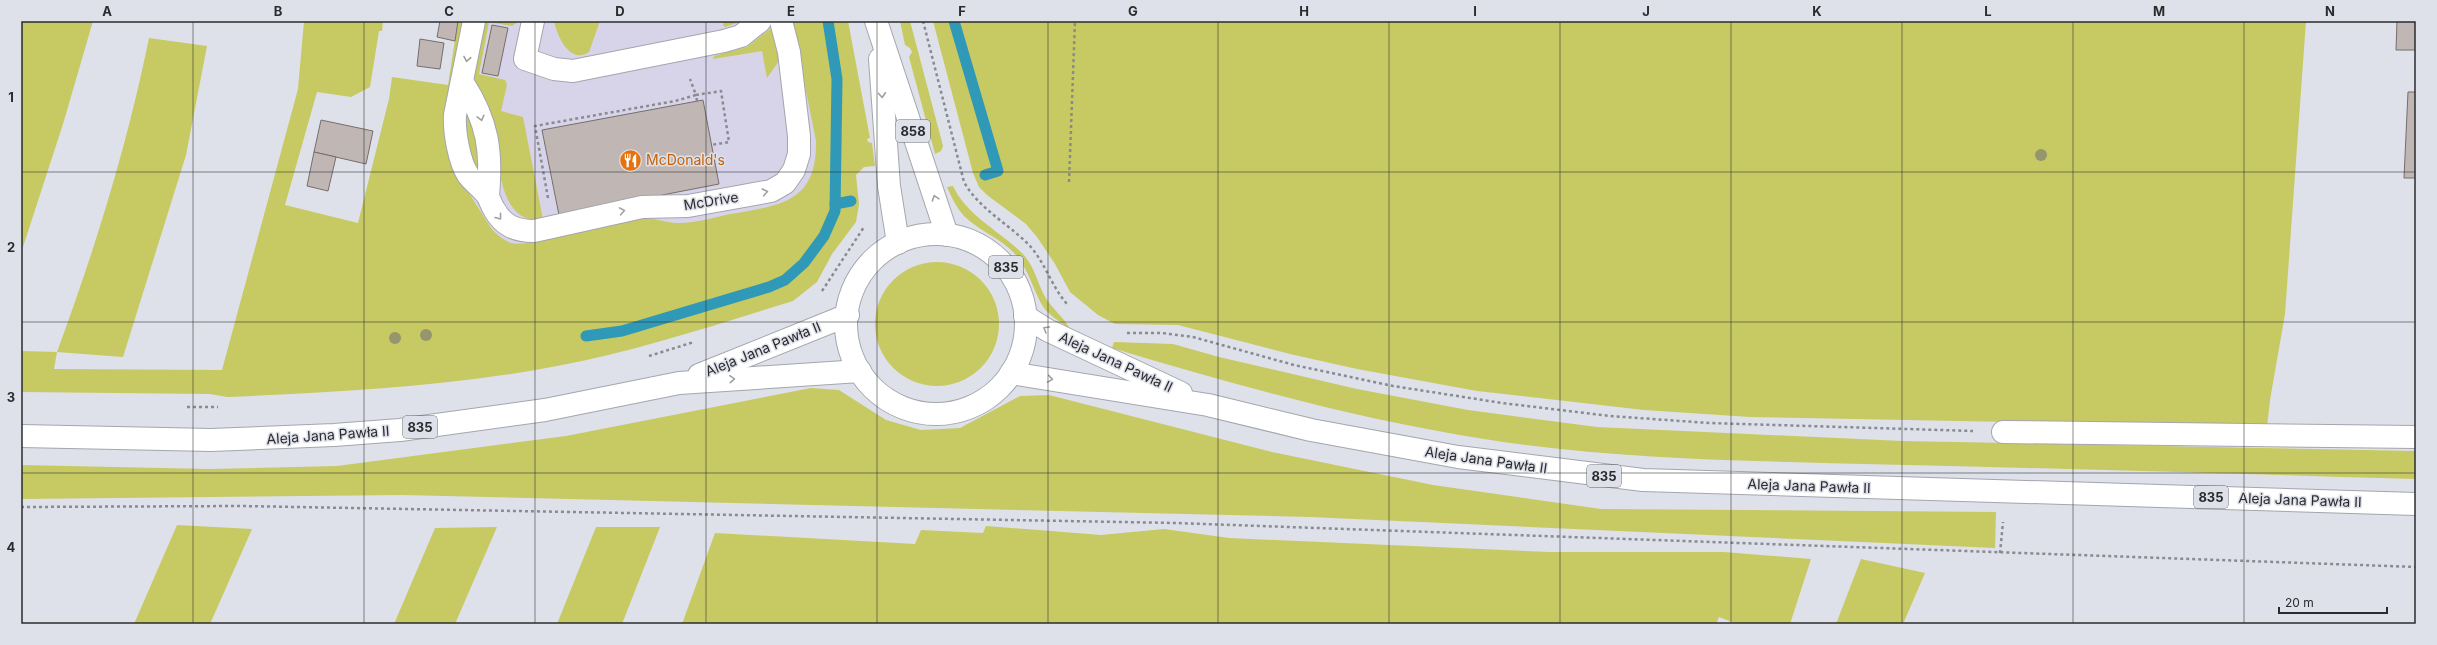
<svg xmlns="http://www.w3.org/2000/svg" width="2437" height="645" font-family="Inter,sans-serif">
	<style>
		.commercial { fill: #d7d4ea }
		.green { fill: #c7c963 }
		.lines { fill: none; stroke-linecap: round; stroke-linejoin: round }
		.stream { stroke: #2f99b7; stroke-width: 11 }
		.building { fill: #c0b7b5; stroke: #766e6c }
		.minor-casing { stroke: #a4a6ae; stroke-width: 24 }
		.major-casing { stroke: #a4a6ae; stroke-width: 24 }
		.path { stroke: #898b91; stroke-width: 2.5; stroke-dasharray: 3 3; stroke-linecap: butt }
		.minor { stroke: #fff; stroke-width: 22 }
		.major { stroke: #fff; stroke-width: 22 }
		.tree { fill: #95966d }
		.oneway { stroke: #9fa0a1 }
		.grid { fill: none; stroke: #2a2b2e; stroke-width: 1; stroke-opacity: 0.55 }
		.labels { text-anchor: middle; stroke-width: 3; stroke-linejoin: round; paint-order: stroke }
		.shield { fill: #dee1e9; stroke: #606266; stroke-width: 1 }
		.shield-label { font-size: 13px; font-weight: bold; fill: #2a2b2e }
		.food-label { font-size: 14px; fill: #c56008; stroke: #dee1e9; text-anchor: start }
		.street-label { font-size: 14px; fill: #2a2b2e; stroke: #dee1e9 }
		.neatline { fill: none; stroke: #2a2b2e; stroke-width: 1.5 }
		.grid-label { font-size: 13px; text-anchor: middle; font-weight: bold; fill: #2a2b2e }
	</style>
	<rect width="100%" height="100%" fill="#dee1e9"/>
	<polygon class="commercial" points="458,21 804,21 828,165 813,205 626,270 417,231 443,121"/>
	<g class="green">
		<polygon points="21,21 93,21 63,124 21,253"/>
		<path d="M304,21H383L382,31H379L370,87L351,97L317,92L285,205L358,223L389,99L392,77L448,85L458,21H464L462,182L491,228C496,234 503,240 511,243C528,248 615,223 637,218C654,217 665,223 680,223C696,223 714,217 731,214C780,205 817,203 816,141L792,21H848L870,138L867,139L868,142L872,143L875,166L864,167L856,175L859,204L856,222L832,254L817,282L793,301C715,325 637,351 557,366C448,387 338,392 227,397L210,394L21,392V351L57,352C95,249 127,146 149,38L207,46L186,155L123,357L57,352L54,369L222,370L298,89Z"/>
		<path d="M484,21H519L512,26L489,22L479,74L505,80L507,85L501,111L523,117L543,219C495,228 499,148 491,117C487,104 476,92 474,78C472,60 480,38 484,21Z"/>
		<path d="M554,21H600L589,52C569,65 557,35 554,21Z"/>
		<polygon points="724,21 742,21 725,27 723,25"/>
		<polygon points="900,21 910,21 943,146 941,151 935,154 909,57 912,52 910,48 905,45"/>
		<polygon points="933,21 2306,21 2285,314 2270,400 2267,427 1750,417 1644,410 1477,391 1357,369 1290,354 1178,325 1115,324 1098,315 1070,292 1055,264 1037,237 1026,224 987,195 979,187 973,173"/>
		<polygon points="770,29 777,38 779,61 767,78 762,51 713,59 714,56 747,47"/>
		<polygon points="468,110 482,160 478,172 472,162 464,117"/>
		<path d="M953,186C967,216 1000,231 1023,254C1034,266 1037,281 1044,295C1051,308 1063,316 1070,329C1061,322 1051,317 1044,308C1033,291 1030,271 1015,254C1001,238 979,231 964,216C956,207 952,198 947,187Z"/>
		<circle cx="937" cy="324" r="62"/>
		<path d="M1114,342L1173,344L1219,357L1357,389L1468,410L1597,427L1902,441L2416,451V479C2246,474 2077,469 1907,465C1766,461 1623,461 1484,439C1357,419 1235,385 1112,348Z"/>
		<polygon points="811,388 839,390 886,420 921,430 960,428 1020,396 1049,395 1272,452 1433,485 1601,509 1996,512 1995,548 1310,517 402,495 21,499 21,465 209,469 337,466 566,436"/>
		<polygon points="177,525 252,529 210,624 134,624"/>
		<polygon points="986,526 1101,535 1164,529 1229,538 1549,552 1724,552 1811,559 1790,624 1737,624 1719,617 1716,624 682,624 715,533 915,544 921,530 983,533"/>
		<polygon points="497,527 455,624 394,624 435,528"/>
		<polygon points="596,527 660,527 622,624 557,624"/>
		<polygon points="1861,559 1925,573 1903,624 1836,624"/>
	</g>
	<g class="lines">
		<g class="stream">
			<polyline points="954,21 998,171 985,175"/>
			<polyline points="835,204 851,201"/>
			<polyline points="586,336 622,331 769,287 785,280 804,263 824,236 835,211 837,79 828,21"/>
		</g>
	</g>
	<g class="building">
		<polygon points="440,21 458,21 455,41 437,37"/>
		<polygon points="2397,21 2416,21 2416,50 2396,50"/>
		<polygon points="492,25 508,28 498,76 482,73"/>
		<polygon points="420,39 444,43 440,69 417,66"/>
		<polygon points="2408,92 2416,92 2416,178 2404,178"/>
		<polygon points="703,100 719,184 559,215 542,130"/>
		<polygon points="321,120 373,131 366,164 314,152"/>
		<polygon points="314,152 336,157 328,191 307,186"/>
	</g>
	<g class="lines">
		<defs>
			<g id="minor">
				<path d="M474,21L455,115C454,132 459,161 468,175C474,183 482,188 487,195C490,199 491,205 494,209C503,226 516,231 534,231L642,207L688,206L771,191L785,183L794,170L799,154V136L789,52L781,21"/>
				<polyline points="533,21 525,59 554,69 573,71 724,41 741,36 760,21"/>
				<path d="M463,83C488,122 492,151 488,196"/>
				<polyline points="2003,432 2416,437"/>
			</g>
			<g id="major">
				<polyline points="876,21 947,235"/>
				<polyline points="880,59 889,186 898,243"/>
				<circle cx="936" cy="324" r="90"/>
				<polyline points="1025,316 1047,330 1181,393"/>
				<polyline points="1011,373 1208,405 1311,430 1458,457 1643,480 2416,504"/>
				<polyline points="699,375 848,315"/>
				<polyline points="21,436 211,440 334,435 400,430 545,410 679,383 860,371"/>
			</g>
		</defs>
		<use href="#minor" class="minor-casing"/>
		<use href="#major" class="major-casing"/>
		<g class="path">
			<path d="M923,21L964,182C979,209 1009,224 1030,246C1046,264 1052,288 1068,305"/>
			<polyline points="697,101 696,95 721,91 729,142 711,145"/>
			<polyline points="1069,182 1075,21"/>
			<polyline points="548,198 535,126 675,101 696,95 690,79"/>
			<polyline points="822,291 864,227"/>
			<polyline points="1127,333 1162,333 1193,337 1294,365 1393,386 1502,403 1610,416 1709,423 1973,431"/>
			<polyline points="649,356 694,342"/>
			<polyline points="187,407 218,407"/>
			<polyline points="21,507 242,506 1176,523 2416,567"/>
			<polyline points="2000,553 2003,522"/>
		</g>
		<use href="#minor" class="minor"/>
		<use href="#major" class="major"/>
	</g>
	<g class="tree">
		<circle cx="2041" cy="155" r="6"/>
		<circle cx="426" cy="335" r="6"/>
		<circle cx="395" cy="338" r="6"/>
	</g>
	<defs><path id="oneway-chevron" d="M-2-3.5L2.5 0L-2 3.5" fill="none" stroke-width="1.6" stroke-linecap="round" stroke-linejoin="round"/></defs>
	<g class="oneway">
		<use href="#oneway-chevron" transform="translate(467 59) rotate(101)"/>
		<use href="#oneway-chevron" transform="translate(882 95) rotate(86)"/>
		<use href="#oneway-chevron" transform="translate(481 118) rotate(76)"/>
		<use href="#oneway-chevron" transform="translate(765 192) rotate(-11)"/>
		<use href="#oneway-chevron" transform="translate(935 198) rotate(-108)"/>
		<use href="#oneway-chevron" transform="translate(622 211) rotate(-10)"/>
		<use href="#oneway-chevron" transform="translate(499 217) rotate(52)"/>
		<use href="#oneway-chevron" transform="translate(1046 329) rotate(-150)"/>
		<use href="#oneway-chevron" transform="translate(732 379) rotate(-4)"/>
		<use href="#oneway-chevron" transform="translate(1050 379) rotate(9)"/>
	</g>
	<path class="grid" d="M193,21V624M364,21V624M535,21V624M706,21V624M877,21V624M1048,21V624M1218,21V624M1389,21V624M1560,21V624M1731,21V624M1902,21V624M2073,21V624M2244,21V624M21,172H2416M21,322H2416M21,473H2416"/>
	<defs>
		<symbol id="restaurant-disc" viewBox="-11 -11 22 22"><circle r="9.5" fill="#e8710a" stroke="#dee1e9"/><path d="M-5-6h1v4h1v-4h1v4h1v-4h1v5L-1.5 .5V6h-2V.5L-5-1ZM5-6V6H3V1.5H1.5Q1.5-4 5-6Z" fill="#fff"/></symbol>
	</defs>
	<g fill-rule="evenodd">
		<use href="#restaurant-disc" x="618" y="148" width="25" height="25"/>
	</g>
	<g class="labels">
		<g class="shield">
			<rect x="896" y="120" width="34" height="22" rx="3"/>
			<rect x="989" y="256" width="34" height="22" rx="3"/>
			<rect x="403" y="416" width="34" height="22" rx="3"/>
			<rect x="1587" y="465" width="34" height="22" rx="3"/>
			<rect x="2194" y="486" width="34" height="22" rx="3"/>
		</g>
		<g class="shield-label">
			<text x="913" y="136">858</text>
			<text x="1006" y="272">835</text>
			<text x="420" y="432">835</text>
			<text x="1604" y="481">835</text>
			<text x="2211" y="502">835</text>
		</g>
		<g class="food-label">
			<text x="646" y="165">McDonald's</text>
		</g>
		<g class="street-label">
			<text transform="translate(711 201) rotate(-9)" y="5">McDrive</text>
			<text transform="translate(763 349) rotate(-22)" y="5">Aleja Jana Pawła II</text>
			<text transform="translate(1116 362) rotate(25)" y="5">Aleja Jana Pawła II</text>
			<text transform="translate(328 435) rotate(-4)" y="5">Aleja Jana Pawła II</text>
			<text transform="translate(1486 460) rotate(8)" y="5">Aleja Jana Pawła II</text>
			<text transform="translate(1809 486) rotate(2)" y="5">Aleja Jana Pawła II</text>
			<text transform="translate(2300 500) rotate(2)" y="5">Aleja Jana Pawła II</text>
		</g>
	</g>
	<rect width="2437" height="645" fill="none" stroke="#dee1e9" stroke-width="44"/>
	<path d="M2279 607v6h108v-6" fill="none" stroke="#2a2b2e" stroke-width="2"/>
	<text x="2285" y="607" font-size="12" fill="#2a2b2e" stroke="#dee1e9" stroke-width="3" paint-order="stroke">20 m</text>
	<rect x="22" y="22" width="2393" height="601" class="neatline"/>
	<g class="grid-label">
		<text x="107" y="16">A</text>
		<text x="278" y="16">B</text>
		<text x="449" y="16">C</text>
		<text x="620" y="16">D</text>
		<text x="791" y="16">E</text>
		<text x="962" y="16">F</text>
		<text x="1133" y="16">G</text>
		<text x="1304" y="16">H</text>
		<text x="1475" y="16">I</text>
		<text x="1646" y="16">J</text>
		<text x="1817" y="16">K</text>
		<text x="1988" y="16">L</text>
		<text x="2159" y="16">M</text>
		<text x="2330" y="16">N</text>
		<text x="11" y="102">1</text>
		<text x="11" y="252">2</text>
		<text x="11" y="402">3</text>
		<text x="11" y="552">4</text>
	</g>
</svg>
